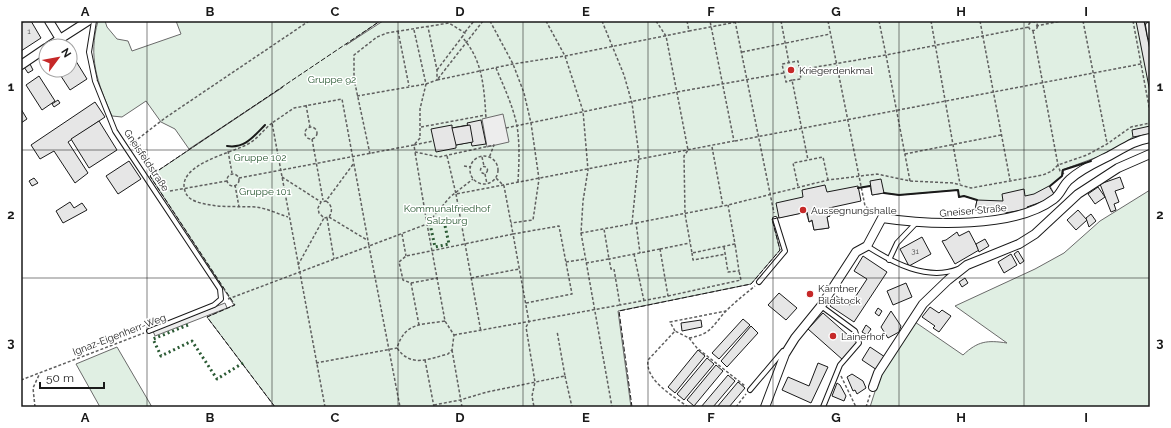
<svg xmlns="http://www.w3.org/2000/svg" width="1171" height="428" font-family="Raleway,sans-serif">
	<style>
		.green { fill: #e0efe3; stroke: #6a6a6a }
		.parking { fill: #ededed; stroke: #6a6a6a }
		.building { fill: #e6e6e6; stroke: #1a1a1a }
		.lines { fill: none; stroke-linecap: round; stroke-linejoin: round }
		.lane-casing { stroke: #1a1a1a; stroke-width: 6 }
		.street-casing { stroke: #1a1a1a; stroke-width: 10 }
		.path { stroke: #5f5f5f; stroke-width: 1.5; stroke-dasharray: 3 2; stroke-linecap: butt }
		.lane { stroke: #fff; stroke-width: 4 }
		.street { stroke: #fff; stroke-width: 8 }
		.hedge { stroke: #2b5a34; stroke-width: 3; stroke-dasharray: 2 3; stroke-linecap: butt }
		.fence { stroke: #1a1a1a; stroke-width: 1; stroke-dasharray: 5 2; stroke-linecap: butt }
		.wall { stroke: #1a1a1a; stroke-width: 2 }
		.grid { fill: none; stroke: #1a1a1a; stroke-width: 1; stroke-opacity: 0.55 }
		.poi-dot { fill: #c62828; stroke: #fff; stroke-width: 1.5 }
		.labels { text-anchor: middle; stroke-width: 3; stroke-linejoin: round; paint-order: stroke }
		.number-label { font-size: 8px; fill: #4d4d4d }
		.poi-label { font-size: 10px; fill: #1a1a1a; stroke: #fff; text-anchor: start }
		.park-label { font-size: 10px; fill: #2b5a34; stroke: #fff }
		.street-label { font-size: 10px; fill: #1a1a1a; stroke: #fff }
		.neatline { fill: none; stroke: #1a1a1a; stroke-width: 1.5 }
		.grid-label { font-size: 13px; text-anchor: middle; font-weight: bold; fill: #1a1a1a }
	</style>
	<rect width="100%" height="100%" fill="#fff"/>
	<g class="green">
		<path d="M98,21H105L107,27L117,39L128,41L132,51L181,34L176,21H380L346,45L383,21H1144L1150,50V134L1133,137L1111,152L1062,170V176L1050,186L1054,194L1047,200L1028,206V209L1005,213L1004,211L975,210L977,200L964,196L959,197L958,190L899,195L884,193L872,195L870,186L858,188L829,208L830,216L827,217L829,228L814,230L812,221L809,222L806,212L772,219L780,250L751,284L618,311L631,407H275L207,317L234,305L150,176L283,87L189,149L175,129L161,122L146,101L122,117L112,116C97,82 88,57 98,21Z"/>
		<path d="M1150,190V407H870L880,376L915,322L963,355C978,341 987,340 1007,343L955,306L1035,269L1064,253L1100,221Z"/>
		<polygon points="117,347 152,407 100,407 76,364"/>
	</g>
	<g class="parking">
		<polygon points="503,114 509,142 487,147 482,119"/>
		<polygon points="225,303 227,308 155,336 153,331"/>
	</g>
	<g class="building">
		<polygon points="25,21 31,21 41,38 21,51 21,23"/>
		<polygon points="1136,21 1144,21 1150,50 1150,92"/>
		<polygon points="74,58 87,79 70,90 57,70 70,70 70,61"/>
		<polygon points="30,64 33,70 28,73 24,67"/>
		<polygon points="39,76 55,101 42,110 26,85"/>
		<polygon points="58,100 60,103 54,107 52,104"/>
		<polygon points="95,102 105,117 68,142 88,173 75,183 54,151 40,159 31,145"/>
		<polygon points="21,109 27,119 21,123"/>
		<polygon points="481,120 486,144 472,146 471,142 456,145 456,148 436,152 431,129 452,125 452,128 468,125 467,123"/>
		<polygon points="99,121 117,150 89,168 71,139"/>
		<polygon points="470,125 473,142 456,145 452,128"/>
		<polygon points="1150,126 1150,134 1133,137 1132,130"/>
		<polygon points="129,161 141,179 118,194 106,176"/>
		<polygon points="1120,177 1124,188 1115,191 1119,202 1114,204 1116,210 1111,212 1100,184"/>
		<polygon points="34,178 38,183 32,186 29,181"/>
		<polygon points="881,179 884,193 872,195 870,181"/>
		<polygon points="825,185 827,192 858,186 861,201 829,208 830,216 827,217 829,228 814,230 812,220 809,222 807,212 779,218 776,203 803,197 802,190"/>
		<polygon points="1049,186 1054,194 1047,200 1027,207 1028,209 1005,213 1005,211 975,210 977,200 1003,201 1002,194 1024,189 1025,196 1034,194"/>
		<polygon points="1098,187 1105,197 1095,204 1088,194"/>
		<polygon points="70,202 74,208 82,203 87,210 63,223 56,211"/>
		<polygon points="1078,210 1087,220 1076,230 1067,220"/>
		<polygon points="1091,214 1096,221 1089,227 1086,218"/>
		<polygon points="969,231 979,250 955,264 942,241 946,240 957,232 959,236"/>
		<polygon points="922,237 931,254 909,266 900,249"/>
		<polygon points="985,239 989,246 979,252 976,244"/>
		<polygon points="1018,251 1024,261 1020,264 1014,254"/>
		<polygon points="1011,254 1017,265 1004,273 998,262"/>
		<polygon points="863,256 887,272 854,322 830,306 836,296 850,305 867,279 854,271"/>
		<polygon points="965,278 968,283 962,287 959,282"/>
		<polygon points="906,283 912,297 893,305 887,291"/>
		<polygon points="779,293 797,308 786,320 768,305"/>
		<polygon points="930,307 939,313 942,310 951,316 939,332 933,328 935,326 922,317"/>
		<polygon points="878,308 882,311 879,316 875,313"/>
		<polygon points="891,311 901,326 899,332 888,338 881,327"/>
		<polygon points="823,313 857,343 843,360 808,329"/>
		<polygon points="743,319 750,325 719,359 712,353"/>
		<polygon points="701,320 702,327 682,331 681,323"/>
		<polygon points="866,325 871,329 867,335 862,332"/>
		<polygon points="751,326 758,333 727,367 721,361"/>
		<polygon points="870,347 885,357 877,370 862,360"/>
		<polygon points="698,350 705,356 675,393 668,387"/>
		<polygon points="707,358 714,364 684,400 677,394"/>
		<polygon points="818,363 828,367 811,403 782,390 788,377 809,386"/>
		<polygon points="716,365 723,371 694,406 687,400"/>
		<polygon points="852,374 863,381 866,388 857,394 855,390 853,391 847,377"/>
		<polygon points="728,375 735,381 713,407 701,407"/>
		<polygon points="738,382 745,388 729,407 717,407"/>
		<polygon points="837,383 840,385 846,396 844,401 832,396"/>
	</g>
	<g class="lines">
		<defs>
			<g id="lane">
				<polyline points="94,21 89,52 95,81 115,131 220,289 221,299 214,305 149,331"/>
				<polyline points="1148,25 1150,37"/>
				<path d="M867,246C893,263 927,281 958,269"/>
				<polyline points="889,260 897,243 916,223"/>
				<polyline points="759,282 785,251 775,219"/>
				<polyline points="821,306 855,331 859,343 840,365 823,407"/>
				<polyline points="750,390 783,351"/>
			</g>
			<g id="street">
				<polyline points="49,21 60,39"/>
				<polyline points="49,46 88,21"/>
				<polyline points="21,65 46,48"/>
				<polyline points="873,387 878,373 923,304 948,280 967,265 1019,244 1035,234 1078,194 1118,168 1150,154"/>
				<path d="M765,407L785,354L795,338L821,306L856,252L867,246L882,218C929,225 1014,229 1054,199C1061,194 1063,185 1069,180C1081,169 1095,163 1109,156C1124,148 1133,141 1150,138"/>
			</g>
		</defs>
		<use href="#lane" class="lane-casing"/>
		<use href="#street" class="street-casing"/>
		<g class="path">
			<polyline points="483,21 437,80 513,64 565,56 689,31"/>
			<polyline points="490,21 513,64 524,93 531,123 539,179 533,220 511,223"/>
			<polyline points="546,21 565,56 583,111 588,170 583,201 581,233 636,223 640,253"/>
			<polyline points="602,21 624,75 632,103 639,155 632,223"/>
			<polyline points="656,21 666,36 688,150 684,156 685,214 692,253 735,244 728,205"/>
			<polyline points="687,21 689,31 742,21"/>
			<polyline points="735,21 774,213"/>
			<polyline points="781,21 789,63"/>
			<polyline points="828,21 865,206 876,214"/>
			<polyline points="931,21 960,184"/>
			<polyline points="980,21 1010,180"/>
			<polyline points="1083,21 1107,143"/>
			<polyline points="1133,21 1150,112"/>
			<circle cx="1033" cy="26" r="4.5"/>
			<polyline points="1036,26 1061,21"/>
			<polyline points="414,30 426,84 420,109 420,138 414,145"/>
			<polyline points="398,31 409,86"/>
			<polyline points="1033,31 1058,165 1060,171 1064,174"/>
			<polyline points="465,32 474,21"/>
			<polyline points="742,52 830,34"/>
			<path d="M496,68C504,87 513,106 517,126C520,145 519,163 518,182"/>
			<polyline points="437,70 462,37"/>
			<polyline points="799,70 886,55 879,21"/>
			<polyline points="792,80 786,82 782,64 798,61 801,79 792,80 808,160"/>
			<polyline points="357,96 426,84 437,80 437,70 428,27"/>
			<polyline points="306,105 310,127"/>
			<path d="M272,123C263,130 257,140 246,145C231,153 176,165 185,191C187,198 193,201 201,203C219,208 237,206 256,207C266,208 278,214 288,217"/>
			<circle cx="311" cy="133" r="6"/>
			<polyline points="421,127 486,115"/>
			<polyline points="506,128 677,92 784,73"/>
			<polyline points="312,139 323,200"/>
			<polyline points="735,141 1141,64"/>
			<polyline points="130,145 165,118 309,21"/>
			<polyline points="414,145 433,141"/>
			<polyline points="712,147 723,206"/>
			<polyline points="228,151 232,173"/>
			<path d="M370,154L354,79V55L377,37L387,33L449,23L465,33L462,37C483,60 484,88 486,118"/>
			<polyline points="905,154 1001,135"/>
			<polyline points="447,156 456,194 734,141 710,21"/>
			<circle cx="484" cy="170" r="14"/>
			<polyline points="482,157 484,166"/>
			<polyline points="464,166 471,167"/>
			<circle cx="484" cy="170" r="3.5"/>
			<circle cx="233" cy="180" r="6"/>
			<polyline points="485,174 487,184"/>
			<polyline points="282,177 321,202"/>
			<polyline points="239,178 414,145 415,152 439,157 494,145 489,158"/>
			<polyline points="910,181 886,55 1029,27"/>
			<polyline points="235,185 239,207"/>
			<polyline points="798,186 793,163 823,157 828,180"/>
			<polyline points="170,191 227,181"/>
			<polyline points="456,194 481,332"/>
			<path d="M326,201C332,205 333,211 329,217L324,218L319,213L318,208L321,202L326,201L354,163"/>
			<polyline points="329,217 367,240"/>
			<polyline points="327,218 334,259"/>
			<polyline points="636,223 728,205 828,180 877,174 910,181 953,183 971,188 1043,175 1052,171 1058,165 1087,155 1107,144 1131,127 1150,123"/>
			<polyline points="581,233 612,407"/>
			<polyline points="402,234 406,256"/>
			<polyline points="724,247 728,272 739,271 735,244"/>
			<polygon points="660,249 668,296 620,305 614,269 611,269 609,259"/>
			<polyline points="660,249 690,243"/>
			<polyline points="692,253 693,260 726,254"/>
			<polyline points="634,254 644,301"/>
			<polyline points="566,262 585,259"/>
			<polyline points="586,263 609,259 604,229"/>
			<polyline points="298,265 324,218"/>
			<polyline points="471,278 519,269"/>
			<polyline points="411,283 438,278"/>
			<polyline points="668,296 741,280 739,271"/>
			<polyline points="228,299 369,246 400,407"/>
			<polyline points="526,303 572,294 559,226 513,234 529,322 526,327 535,382 532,396 534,407"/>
			<path d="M445,321C421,325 405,322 397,348C411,368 428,359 448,354L452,350L454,335L445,321L427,224L450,197L473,179"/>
			<polyline points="419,325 411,283 403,280 399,262 406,256 513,234 504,186 496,178"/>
			<polyline points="675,331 670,322 726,311"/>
			<polyline points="454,335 620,305"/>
			<path d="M689,338C712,334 712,326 726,311C735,302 745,294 755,286"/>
			<polyline points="452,350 462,407"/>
			<polyline points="425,360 434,407"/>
			<polyline points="316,363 397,348"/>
			<polyline points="565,376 572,407"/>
			<polyline points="841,376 856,407"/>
			<polyline points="21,380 144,333"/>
			<polyline points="434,405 460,400 487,392 565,376 557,331"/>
			<polyline points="35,407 33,388 39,375"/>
			<polyline points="325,407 272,123 294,108 342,99 369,246 427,224 415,152"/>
			<path d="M688,407C674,396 645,381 648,360L675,331L689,338L697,348L745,386"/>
			<polyline points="736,407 746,394"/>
			<polyline points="866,407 870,395"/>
		</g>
		<use href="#lane" class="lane"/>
		<use href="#street" class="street"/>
		<g class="hedge">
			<polygon points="444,221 449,244 435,247 430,224"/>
			<polyline points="188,325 153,339 161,356 192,341 217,379 243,363"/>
		</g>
		<g class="fence">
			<polyline points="275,407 207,317 235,305 150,176 380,21"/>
			<polyline points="632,407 619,311 751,284 780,250 772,219 779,218"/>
		</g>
		<g class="wall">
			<path d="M227,146C245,149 254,136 265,125"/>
			<polyline points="1050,186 1062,176 1063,170 1091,161"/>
			<polyline points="858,188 870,186"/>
			<polyline points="884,193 899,195 958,190 959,197 964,196 977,200"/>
		</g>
	</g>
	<path class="grid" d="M147,21V407M272,21V407M398,21V407M523,21V407M648,21V407M773,21V407M899,21V407M1024,21V407M21,150H1150M21,278H1150"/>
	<g class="poi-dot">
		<circle cx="791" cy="70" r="4"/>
		<circle cx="803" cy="210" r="4"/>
		<circle cx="810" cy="294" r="4"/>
		<circle cx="833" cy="336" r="4"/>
	</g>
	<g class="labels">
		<g class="number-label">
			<text x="29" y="34">1</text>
			<text x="915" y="254">31</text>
		</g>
		<g class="poi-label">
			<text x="799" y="74">Kriegerdenkmal</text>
			<text x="811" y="214">Aussegnungshalle</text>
			<text x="818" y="292">Kärntner<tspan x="818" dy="12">Bildstock</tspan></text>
			<text x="841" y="340">Lainerhof</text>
		</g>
		<g class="park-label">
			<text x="332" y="83">Gruppe 92</text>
			<text x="260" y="161">Gruppe 102</text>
			<text x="265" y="195">Gruppe 101</text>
			<text x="447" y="212">Kommunalfriedhof<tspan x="447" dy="12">Salzburg</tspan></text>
		</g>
		<g class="street-label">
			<text transform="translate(147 160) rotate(56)" y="4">Gneisfeldstraße</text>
			<text transform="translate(973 210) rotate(-5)" y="4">Gneiser Straße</text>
			<text transform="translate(119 334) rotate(-21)" y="4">Ignaz-Eigenherr-Weg</text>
		</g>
	</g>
	<rect width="1171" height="428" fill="none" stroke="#ffffff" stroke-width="44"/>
	<g transform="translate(58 58) rotate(58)"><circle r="19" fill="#ffffff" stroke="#a3a3a3"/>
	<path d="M0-3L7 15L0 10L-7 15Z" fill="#c62828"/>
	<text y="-6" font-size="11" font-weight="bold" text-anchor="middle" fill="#1a1a1a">N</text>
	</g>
	<path d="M40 382v6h64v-6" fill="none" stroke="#1a1a1a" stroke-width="2"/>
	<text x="46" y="382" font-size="12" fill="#1a1a1a" stroke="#ffffff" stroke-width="3" paint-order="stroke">50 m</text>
	<rect x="22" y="22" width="1127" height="384" class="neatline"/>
	<g class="grid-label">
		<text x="85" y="16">A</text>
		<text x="210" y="16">B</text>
		<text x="335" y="16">C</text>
		<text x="460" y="16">D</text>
		<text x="586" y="16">E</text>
		<text x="711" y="16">F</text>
		<text x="836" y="16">G</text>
		<text x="961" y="16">H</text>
		<text x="1086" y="16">I</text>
		<text x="11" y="91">1</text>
		<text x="1160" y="91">1</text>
		<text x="11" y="219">2</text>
		<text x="1160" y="219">2</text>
		<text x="11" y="347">3</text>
		<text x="1160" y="347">3</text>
		<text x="85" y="422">A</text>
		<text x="210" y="422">B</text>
		<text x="335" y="422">C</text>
		<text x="460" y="422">D</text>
		<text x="586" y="422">E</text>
		<text x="711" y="422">F</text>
		<text x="836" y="422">G</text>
		<text x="961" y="422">H</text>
		<text x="1086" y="422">I</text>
	</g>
</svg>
